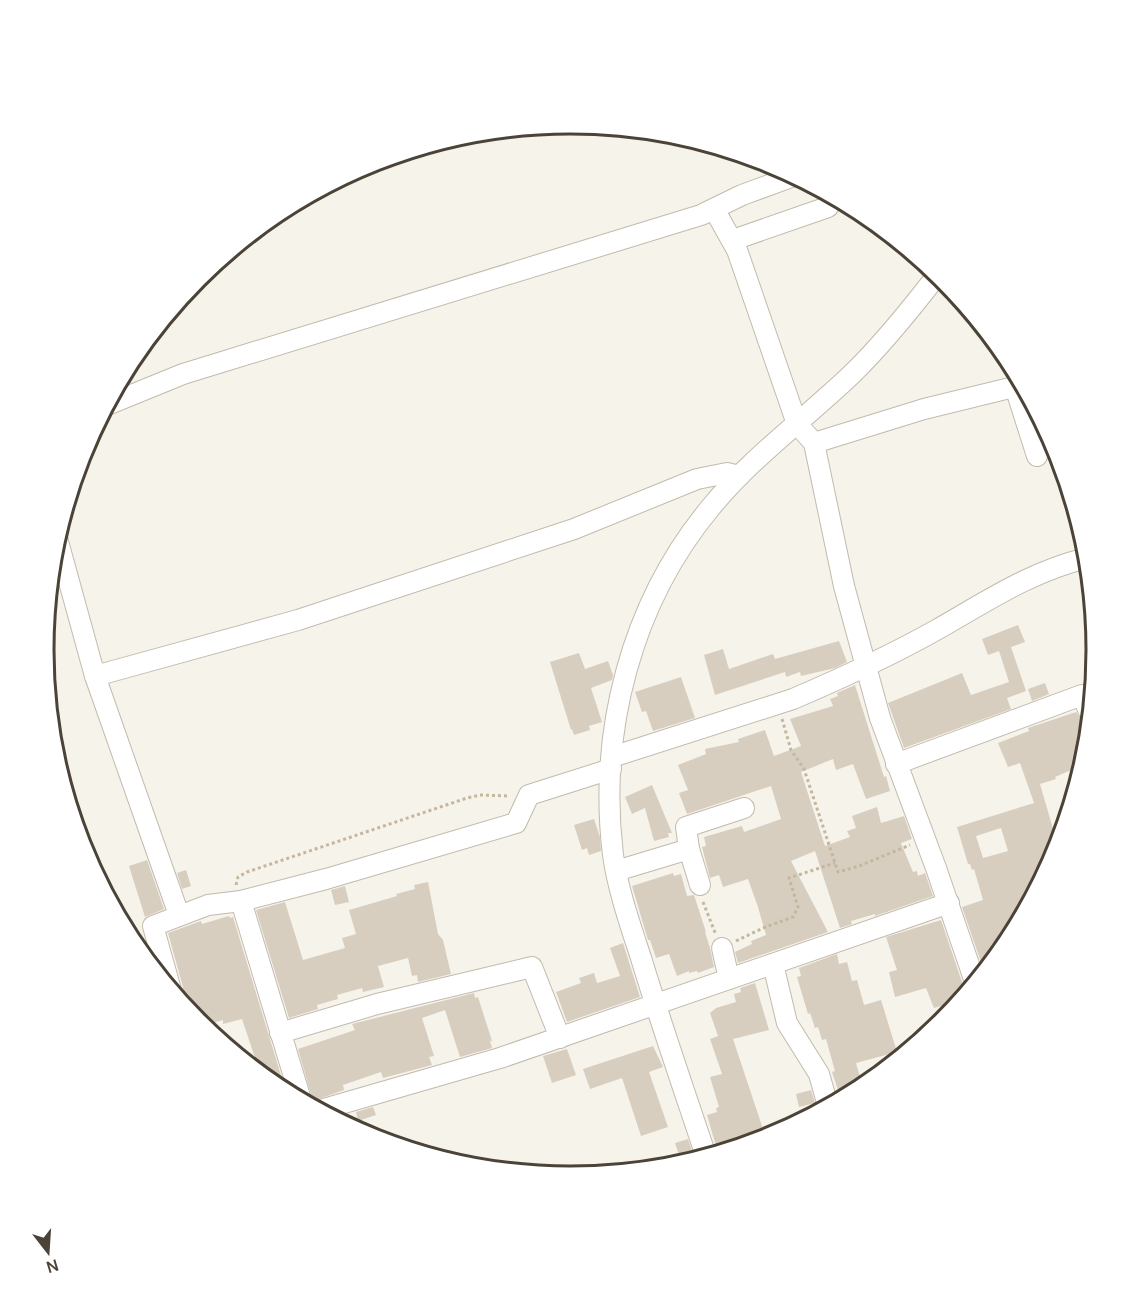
<svg xmlns="http://www.w3.org/2000/svg" width="1140" height="1300" font-family="Manrope,sans-serif">
	<style>
		.building { fill: #d8cec0; fill-rule: evenodd }
		.lines { fill: none; stroke-linecap: round; stroke-linejoin: round }
		.minor-casing { stroke: #c2baad; stroke-width: 22 }
		.path { stroke: #c5b69e; stroke-width: 3; stroke-dasharray: 3 3; stroke-linecap: butt }
		.minor { stroke: #fff; stroke-width: 20 }
		.rim { fill: none; stroke: #4b4338; stroke-width: 3 }
	</style>
	<rect width="100%" height="100%" fill="#f6f3eb"/>
	<g class="building">
		<polygon points="1018,625 1025,642 1011,647 1026,691 1007,698 1011,709 904,748 888,703 962,673 971,695 1009,682 999,651 988,655 982,639"/>
		<polygon points="839,641 847,662 835,668 801,676 800,672 786,677 785,672 715,695 704,655 723,649 729,669 773,654 775,659"/>
		<polygon points="579,653 585,669 608,661 613,675 612,680 591,688 602,722 589,726 590,730 574,735 572,729 571,730 550,662"/>
		<polygon points="681,677 695,718 653,731 646,711 642,712 635,692"/>
		<polygon points="1045,683 1049,694 1032,701 1028,689"/>
		<polygon points="855,685 884,777 886,776 890,791 866,799 853,764 836,770 833,759 801,772 825,846 850,837 847,831 856,828 852,816 877,807 881,823 904,816 912,839 901,843 913,872 917,871 918,876 925,873 933,896 875,916 875,914 851,921 852,924 840,928 815,851 791,861 828,932 738,963 735,952 752,944 751,941 766,935 758,907 748,879 723,887 719,875 710,878 702,847 706,846 704,837 742,826 744,832 781,819 771,786 687,814 679,793 688,790 678,765 706,754 705,749 739,742 738,739 765,730 774,756 801,746 790,719 833,706 830,699 838,696 837,693"/>
		<path d="M1076,712L1084,724L1088,738L1083,765L1055,777L1056,779L1040,784L1058,846L1056,852L1036,890L1032,891L1033,896L1008,943L984,971L962,907L983,900L974,869L972,870L970,864H968L957,827L1034,803L1020,763L1008,767L998,743L1029,731L1028,728ZM1001,828L1008,851L983,858L976,836Z"/>
		<polygon points="652,785 672,833 668,833 669,837 654,841 645,808 632,814 625,797"/>
		<polygon points="594,819 600,837 601,851 589,855 587,848 582,850 574,825"/>
		<polygon points="147,860 164,909 145,917 129,866"/>
		<polygon points="186,870 191,886 182,889 177,873"/>
		<polygon points="673,873 674,876 681,874 687,896 694,895 706,932 705,932 710,948 714,967 698,973 697,971 689,973 689,971 677,976 669,954 656,958 650,940 648,940 632,886"/>
		<polygon points="428,882 438,934 443,940 451,974 418,982 417,975 412,976 408,958 378,966 384,987 363,992 362,988 337,995 338,999 317,1005 318,1009 289,1018 256,910 285,902 303,960 345,948 342,938 356,934 349,910 397,896 396,894 415,889 414,885"/>
		<polygon points="345,886 349,902 335,905 331,890"/>
		<polygon points="229,916 230,918 233,917 286,1092 260,1073 242,1019 223,1024 223,1020 202,1026 179,999 182,994 183,987 168,933 201,921 202,924"/>
		<polygon points="941,920 963,985 968,991 963,996 951,1001 952,1003 934,1008 926,988 895,997 889,972 897,970 886,937"/>
		<polygon points="144,938 152,966 131,941"/>
		<polygon points="623,943 640,997 567,1022 556,992 581,983 579,978 594,973 597,983 620,976 610,948"/>
		<polygon points="837,954 839,964 847,962 852,981 857,980 864,1005 881,1000 897,1052 856,1063 863,1087 840,1096 832,1072 835,1071 826,1039 822,1040 818,1027 815,1028 810,1013 808,1014 797,977 801,976 799,968"/>
		<polygon points="755,983 769,1030 733,1039 766,1138 718,1153 707,1115 717,1112 716,1108 719,1107 710,1077 722,1074 710,1039 718,1036 710,1013 716,1008 736,1002 734,994 741,992 740,988"/>
		<polygon points="474,993 475,998 478,997 492,1041 490,1041 492,1048 460,1057 445,1010 422,1018 434,1056 429,1057 432,1065 383,1078 381,1072 343,1085 344,1090 313,1101 298,1049 355,1030 352,1024"/>
		<polygon points="653,1046 663,1067 649,1072 668,1127 641,1136 622,1078 590,1089 583,1069"/>
		<polygon points="567,1049 576,1075 552,1083 543,1056"/>
		<polygon points="811,1090 815,1103 799,1107 796,1094"/>
		<polygon points="373,1107 376,1115 358,1121 356,1112"/>
		<polygon points="688,1139 695,1160 682,1164 675,1143"/>
	</g>
	<g class="lines">
		<defs>
			<g id="minor">
				<polyline points="714,209 737,250 797,424 814,443 844,586 880,718 936,868 975,982"/>
				<polyline points="733,240 828,207"/>
				<polyline points="1015,387 1037,456"/>
				<polyline points="107,405 183,374 222,362 701,215 742,195 794,176"/>
				<polyline points="814,443 924,409 1022,385"/>
				<polyline points="57,538 95,676 179,915"/>
				<polyline points="95,676 298,620 574,529 697,479 727,473 739,476"/>
				<path d="M612,757L793,699C842,678 892,655 938,629C987,601 1032,571 1087,558"/>
				<polyline points="896,764 1082,695 1090,714"/>
				<polyline points="616,871 689,849"/>
				<polyline points="700,885 689,849 686,827 744,808"/>
				<polyline points="241,901 301,1100"/>
				<polyline points="722,948 729,979"/>
				<polyline points="773,964 787,1023 819,1074 828,1106"/>
				<polyline points="171,990 153,926 208,905 241,901 326,879 516,823 529,795 611,769"/>
				<polyline points="280,1033 377,1004 532,967 560,1038"/>
				<polyline points="320,1110 500,1058 949,903"/>
				<path d="M706,1156C684,1090 661,1024 641,958C630,924 618,890 613,855C598,732 631,603 711,507C752,457 805,419 852,374C883,344 911,309 938,274"/>
			</g>
		</defs>
		<use href="#minor" class="minor-casing"/>
		<g class="path">
			<polyline points="782,719 791,750 804,769 838,872 859,866 910,845"/>
			<polyline points="236,885 238,877 247,872 467,798 480,795 509,796"/>
			<polyline points="703,902 716,935"/>
			<polyline points="128,934 137,931"/>
			<polyline points="736,941 763,928 793,917 798,907 789,878 835,863"/>
		</g>
		<use href="#minor" class="minor"/>
	</g>
	<path d="M0 0H1140V1300H0ZM54 650a516 516 0 1 1 1032 0a516 516 0 1 1-1032 0Z" fill="#fff" fill-rule="evenodd"/>
	<path class="rim" d="M54 650a516 516 0 1 1 1032 0a516 516 0 1 1-1032 0Z"/>
	<g transform="translate(48 1252) rotate(163)" stroke="#ffffff" stroke-width="4.5" paint-order="stroke">
	<path d="M0-4.5L10 22L0 15L-10 22Z" fill="#4b4338"/>
	<text y="-9" font-size="16" font-weight="bold" text-anchor="middle" fill="#4b4338">N</text>
	</g>
</svg>
